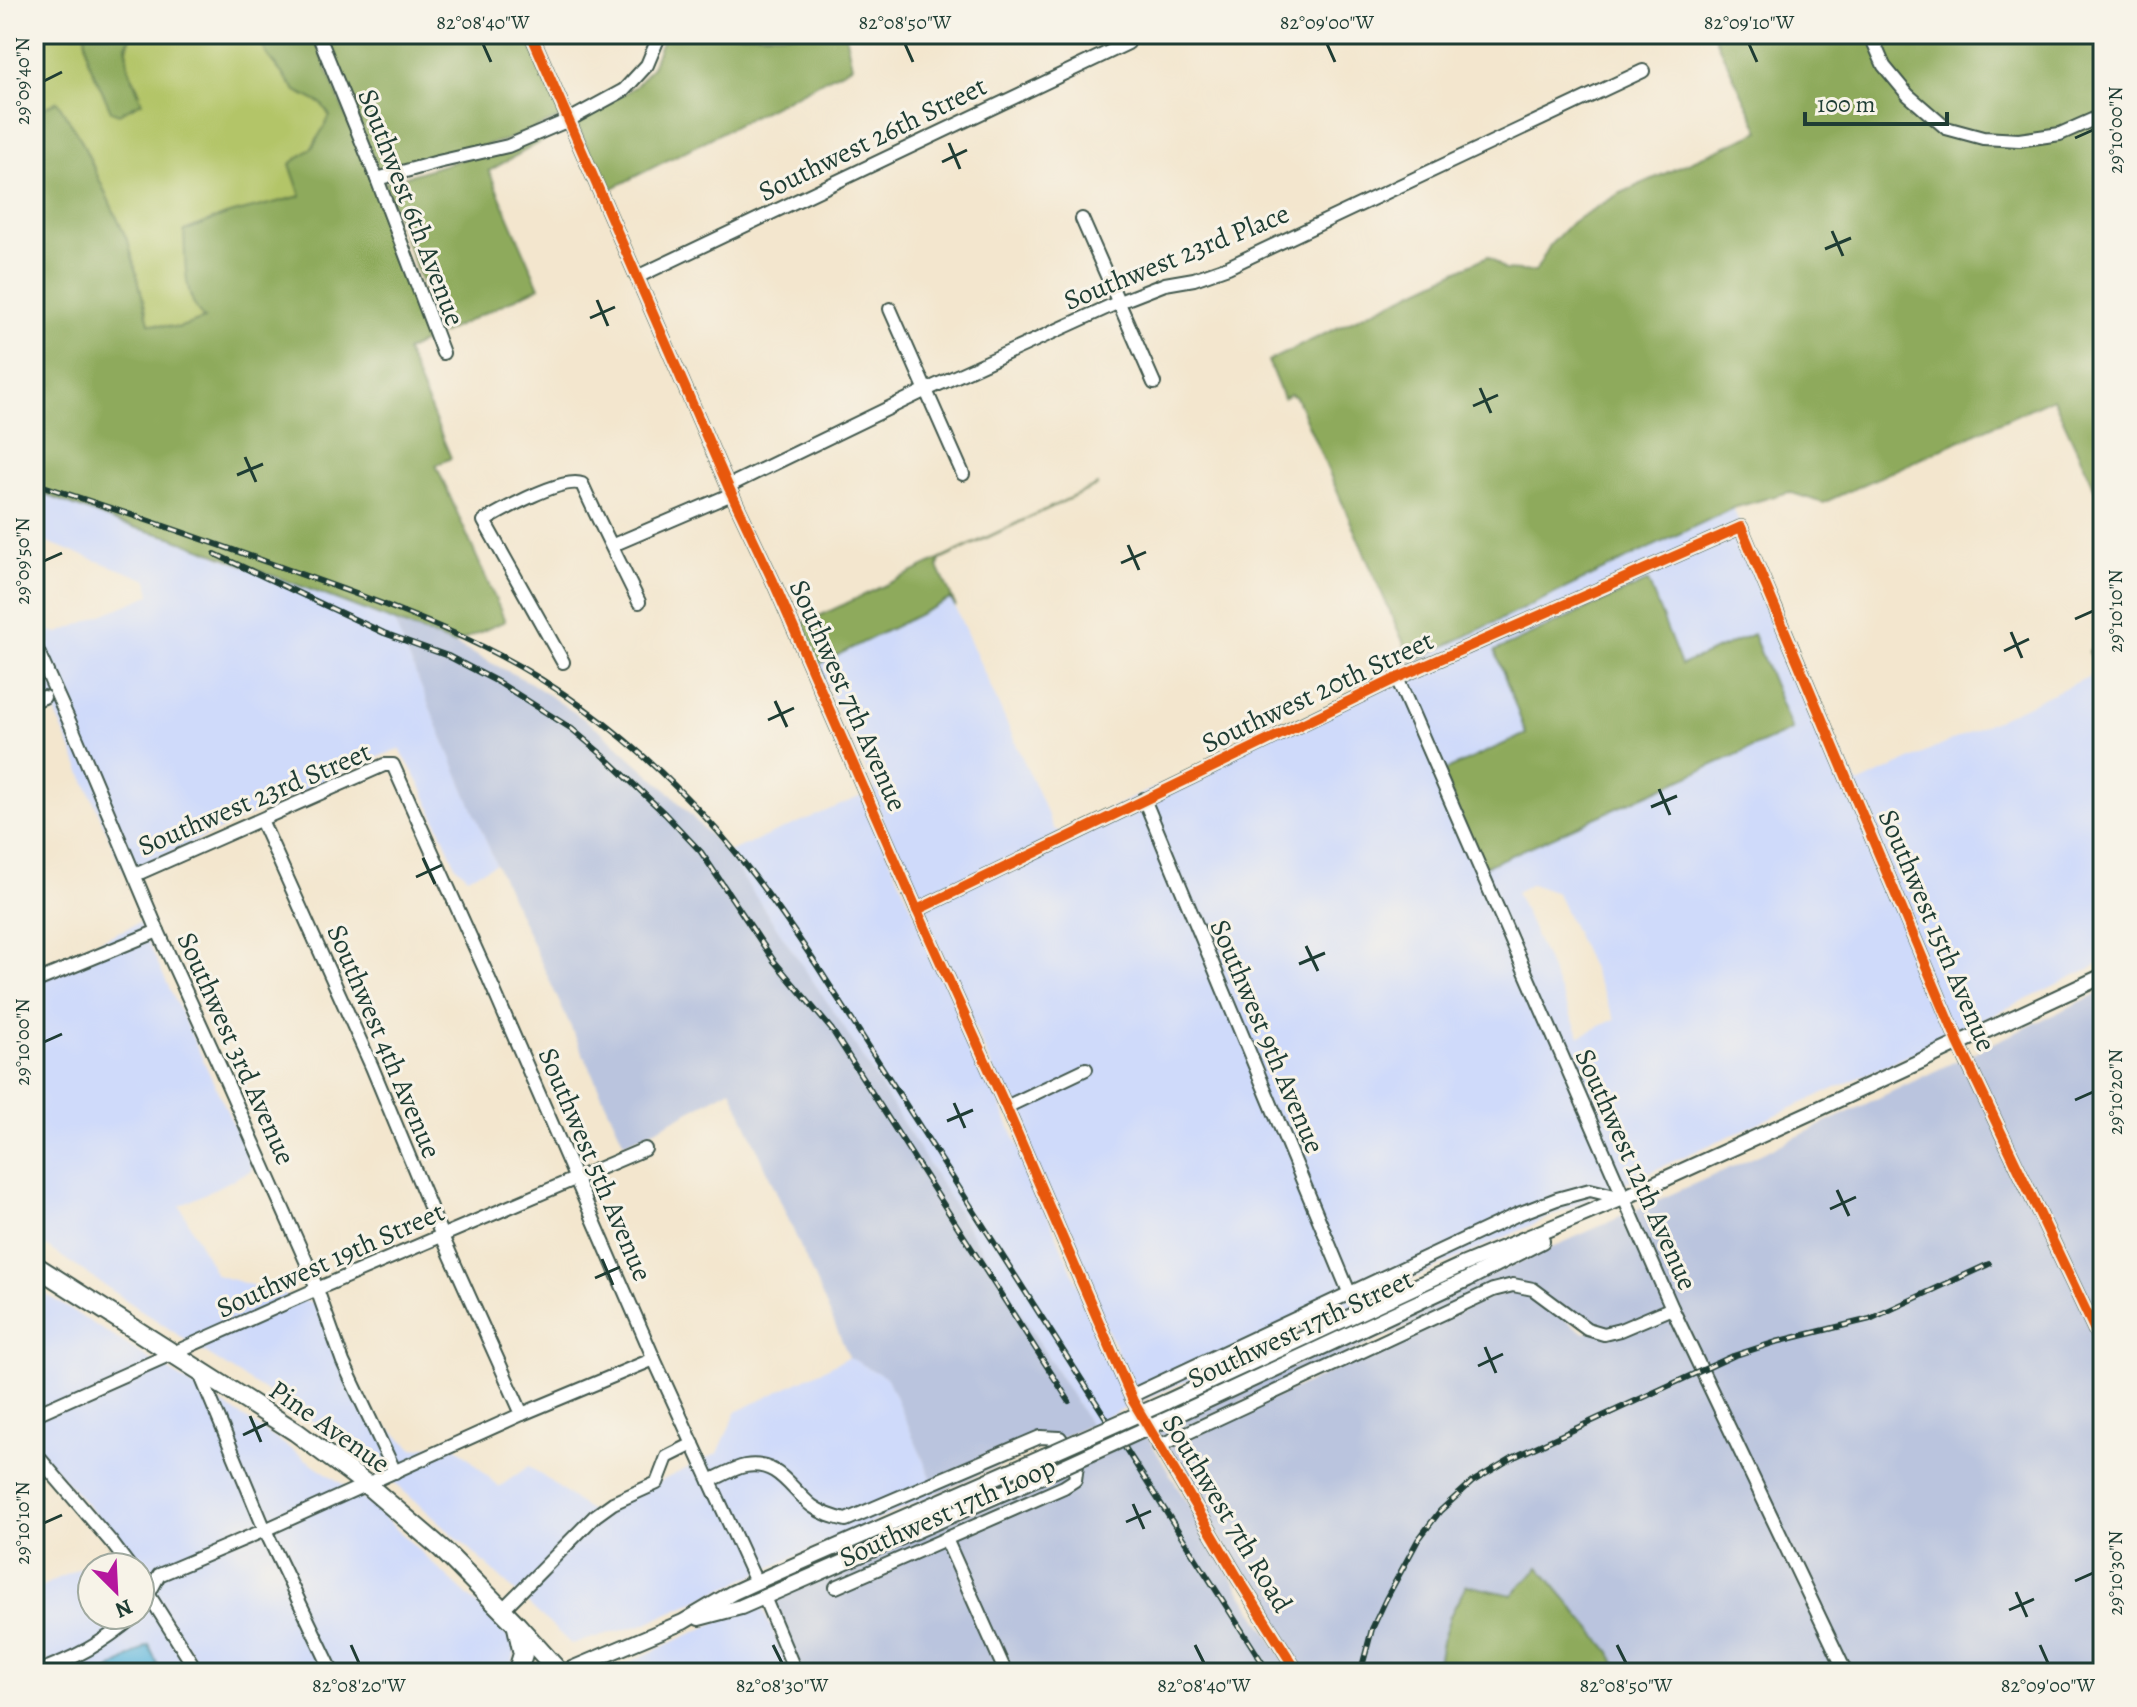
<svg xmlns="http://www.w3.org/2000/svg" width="2137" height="1707" font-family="Alegreya,serif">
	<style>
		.built { fill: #cfdafa; fill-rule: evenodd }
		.industrial { fill: #bac4de }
		.green { fill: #b3c568; stroke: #69814e; stroke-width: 2 }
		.forest { fill: #8eaa5c; stroke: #567448; stroke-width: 2 }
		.water { fill: #62b8de; stroke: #407a89; stroke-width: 2 }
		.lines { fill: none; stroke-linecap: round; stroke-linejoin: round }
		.minor-casing { stroke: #3f564b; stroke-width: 16 }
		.major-casing { stroke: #3f564b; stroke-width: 18 }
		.highway-casing { stroke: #3f564b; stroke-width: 22 }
		.minor { stroke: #fff; stroke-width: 12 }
		.major { stroke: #fff; stroke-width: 14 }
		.highway { stroke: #fff; stroke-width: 18 }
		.rail-casing { stroke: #1f3d34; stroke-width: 6 }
		.rail { stroke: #f7f3e8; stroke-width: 3; stroke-dasharray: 9; stroke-linecap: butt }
		.major-bridge-casing { stroke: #3f564b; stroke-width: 18; stroke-linecap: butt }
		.major-bridge { stroke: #fff; stroke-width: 14 }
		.cycleway-casing { stroke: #f7f3e8; stroke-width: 15 }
		.cycleway { stroke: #e8590c; stroke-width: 10 }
		.ticks { fill: none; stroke: #1f3d34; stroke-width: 3 }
		.labels { text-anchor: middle; stroke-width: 6; stroke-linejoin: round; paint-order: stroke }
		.street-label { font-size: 28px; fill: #1f3d34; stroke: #f7f3e8 }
		.neatline { fill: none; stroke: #1f3d34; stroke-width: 3 }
		.ticks-label { font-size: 20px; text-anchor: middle; fill: #1f3d34 }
	</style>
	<rect width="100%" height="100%" fill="#f7f3e8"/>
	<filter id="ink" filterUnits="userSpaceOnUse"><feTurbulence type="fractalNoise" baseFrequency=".0125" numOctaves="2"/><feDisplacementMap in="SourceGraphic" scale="16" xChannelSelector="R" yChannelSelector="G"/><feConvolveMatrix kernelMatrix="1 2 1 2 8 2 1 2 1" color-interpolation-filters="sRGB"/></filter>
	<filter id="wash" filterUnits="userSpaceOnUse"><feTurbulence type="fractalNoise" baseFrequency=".006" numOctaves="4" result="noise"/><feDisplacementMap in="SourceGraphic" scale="32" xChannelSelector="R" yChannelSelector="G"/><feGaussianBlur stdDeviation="1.8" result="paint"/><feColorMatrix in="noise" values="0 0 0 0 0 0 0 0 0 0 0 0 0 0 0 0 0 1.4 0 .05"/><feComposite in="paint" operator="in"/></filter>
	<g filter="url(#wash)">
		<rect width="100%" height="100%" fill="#f3e6ce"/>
		<g class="built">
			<polygon points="34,490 121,524 171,537 230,561 393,620 496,864 467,877 456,866 423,790 400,749 372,759 125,874 34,663 34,655 79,730 34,632 34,603 45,630 59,633 150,595 148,580 34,537"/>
			<path d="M1733,508L1822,716L1858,784L2099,672L2103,681V962L1918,1051L1139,1402L871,792L875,789L818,665L951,598L1054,829L1060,832L1410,668L1412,662ZM1648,581L1681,665L1443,772L1526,734ZM1531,884L1557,893L1615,1019L1580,1036L1516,892Z"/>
			<polygon points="862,796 1002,1109 1130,1406 1090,1425 840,1021 726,853"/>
			<polygon points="139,923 249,1158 252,1170 180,1206 216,1275 321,1305 369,1411 413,1449 452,1442 499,1487 529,1466 594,1514 718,1453 736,1412 849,1357 887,1378 938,1493 642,1625 571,1644 473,1552 400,1488 331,1433 199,1349 34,1238 34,970"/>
			<polygon points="34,1287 254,1424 363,1498 486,1613 516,1646 511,1673 204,1673 140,1573 140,1567 136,1567 116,1539 34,1444"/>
			<polygon points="113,1552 124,1567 92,1567 92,1615 140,1615 140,1590 192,1673 161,1673 149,1646 105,1673 34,1673 34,1668 47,1660 34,1627 34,1590"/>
			<polygon points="761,1604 791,1673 605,1673 732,1615"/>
		</g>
		<g class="industrial">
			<polygon points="393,620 446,640 531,683 600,730 667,790 726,853 840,1021 1090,1425 938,1493 887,1378 849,1357 731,1089 653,1131 624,1143 496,864"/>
			<polygon points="2103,991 2103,1673 1619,1673 1610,1652 1539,1567 1512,1596 1442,1643 1436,1673 1304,1673 1166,1449 1495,1295 1513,1291 1531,1294 1584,1333 1618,1325 1603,1329 1588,1324 1511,1280 1160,1439 1155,1430 1481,1279 1750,1159"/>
			<polygon points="1146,1434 1234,1581 1293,1673 801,1673 770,1600"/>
		</g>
		<path class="green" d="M34,34H85L88,60L140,92C130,72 120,55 133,34H258L267,55L296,91L322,104L330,117L312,148L290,164L301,196L226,215L185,231L205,319L177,328L149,323L129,244L80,138L34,130Z"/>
		<g class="forest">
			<polygon points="85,34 133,34 126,45 128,67 142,102 119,114 111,111 88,60"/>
			<path d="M258,34H313L372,181L432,338L406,351L451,458L436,465L505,621L454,644L171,537L121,524L34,490V130L39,111L57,101L80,138L129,244L149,323L178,328L204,319C182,296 186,260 184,231L226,215L301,196L290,164L312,148L330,116L322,104L296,91L267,55Z"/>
			<polygon points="323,34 526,34 563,117 506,140 379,172"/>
			<polygon points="665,34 845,34 852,66 607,191 576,123 636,86 652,67"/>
			<polygon points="1713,34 2103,34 2103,506 2053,398 1823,503 1789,492 1733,508 1412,662 1296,397 1290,394 1283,398 1268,361 1488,256 1505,270 1535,272 1550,245 1572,222 1619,194 1760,131"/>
			<polygon points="567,127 489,171 539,287 441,334 384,183"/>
			<polygon points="1098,485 940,560 938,567 956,607 950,599 818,665 800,625"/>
			<polygon points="1648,581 1681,665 1753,634 1792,730 1482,868 1442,772 1526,734 1495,651"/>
			<polygon points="2103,641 2103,681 2089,652"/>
			<polygon points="1539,1567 1610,1652 1619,1673 1436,1673 1442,1642 1450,1616 1466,1585 1512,1595"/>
		</g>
		<polygon class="water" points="149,1645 161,1673 105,1673"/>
	</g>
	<g filter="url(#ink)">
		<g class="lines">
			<defs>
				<g id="minor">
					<polyline points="318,34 377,179 443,353"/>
					<polyline points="531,34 728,486 773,581 917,910 1006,1107 1133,1401 1238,1578 1298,1673"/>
					<polyline points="1870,34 1884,66 1908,95 1946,128 1983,138 2019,140 2060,134 2103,115"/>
					<polyline points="377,179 438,162 508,146 569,120 624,90 647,65 660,34"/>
					<polyline points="1082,219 1154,383"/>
					<polyline points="637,277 1128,43"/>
					<polyline points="890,309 963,474"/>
					<polyline points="728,486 926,390 1119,302 1165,284 1194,279 1228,267 1643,71"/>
					<polyline points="613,545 732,494"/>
					<polyline points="34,643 74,732 158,931 220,1067 310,1270 343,1362 395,1472"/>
					<path d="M563,662L484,521C503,510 563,476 582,484C600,524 620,563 639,602"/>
					<polyline points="1397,678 1672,1308 1846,1673"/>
					<polyline points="34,701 44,697"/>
					<polyline points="1144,799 1349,1292"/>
					<polyline points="261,820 372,1067 442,1236 522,1414"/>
					<polyline points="135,875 384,765 393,765 486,972 654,1359 756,1582"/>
					<polyline points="917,910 1397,678 1741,527 1958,1042 2103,1347"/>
					<polyline points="34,982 158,931"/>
					<polyline points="1006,1107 1086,1069"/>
					<polyline points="198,1369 265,1530 333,1673"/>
					<polyline points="1131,1396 1518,1214 1557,1199 1590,1190 1623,1198"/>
					<polyline points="34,1415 317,1289 645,1149"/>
					<polyline points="1159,1446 1493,1290 1513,1285 1533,1289 1587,1329 1604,1334 1620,1330 1672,1308"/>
					<polyline points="34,1452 112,1543 130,1567"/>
					<path d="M710,1481C721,1476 734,1468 745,1466C779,1460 790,1489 812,1506C823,1514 833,1517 846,1520L1040,1437L1060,1438L1077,1465L1075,1480L1064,1487L836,1587"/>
					<polyline points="946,1539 1006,1673"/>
					<polyline points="140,1581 198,1673"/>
					<polyline points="764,1597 796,1673"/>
					<polyline points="140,1610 159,1575 265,1530 522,1414 654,1359"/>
					<polyline points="502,1610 595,1516 613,1503 657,1483 667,1457 693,1444"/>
					<path d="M34,1673C76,1658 102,1644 136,1615"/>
				</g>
				<g id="major">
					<polyline points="1166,1402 1462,1265 1623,1198 1814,1111 2103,976"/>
					<polyline points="1174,1416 1468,1279 1542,1241"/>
					<polyline points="699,1618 741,1607 1053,1471"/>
					<polyline points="562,1673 683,1622 732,1593 756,1582 1044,1456"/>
				</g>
				<g id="highway">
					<polyline points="34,1265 296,1432 366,1484 442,1549 516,1624 560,1673"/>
					<polyline points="517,1627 523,1654 517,1673"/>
				</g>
			</defs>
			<use href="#minor" class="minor-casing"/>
			<use href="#major" class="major-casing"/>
			<use href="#highway" class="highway-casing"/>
			<use href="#minor" class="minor"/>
			<use href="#major" class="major"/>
			<use href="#highway" class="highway"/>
			<defs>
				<g id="rail">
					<path d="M34,483C115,509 195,536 275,565C345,590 416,614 483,647C556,683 625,735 682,793C734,844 776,904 816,964L1269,1673"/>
					<polyline points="215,554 384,633 448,656 498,682 572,729 605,757 665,814 701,852 774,961 832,1030 1069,1401"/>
					<polyline points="1363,1673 1363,1663 1372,1629 1386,1599 1418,1540 1440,1511 1472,1482 1512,1458 1733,1356 1776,1342 1870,1319 1989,1264"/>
				</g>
			</defs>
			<use href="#rail" class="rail-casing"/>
			<use href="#rail" class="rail"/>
			<defs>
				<g id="major-bridge">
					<polyline points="1044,1456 1166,1402"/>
					<polyline points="1053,1471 1174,1416"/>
				</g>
			</defs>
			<use href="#major-bridge" class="major-bridge-casing"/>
			<use href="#major-bridge" class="major-bridge"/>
			<defs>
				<g id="cycleway">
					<polyline points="531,34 728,486 773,581 917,910 1006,1107 1133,1401 1238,1578 1298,1673"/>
					<polyline points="917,910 1397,678 1741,527 1958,1042 2103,1347"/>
				</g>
			</defs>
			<use href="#cycleway" class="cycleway-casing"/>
			<use href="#cycleway" class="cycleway"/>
		</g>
	</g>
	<path class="ticks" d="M483,44L491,62M905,44L913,62M1327,44L1335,62M1749,44L1757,62M44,81L62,72M2075,138L2093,130M949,143L960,169M942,162L967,150M1832,231L1843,256M1825,249L1851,238M597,300L608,326M590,318L615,307M1480,388L1491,413M1473,406L1498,395M245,457L256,482M237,475L263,464M1128,545L1139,570M44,561L62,553M1121,563L1146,552M2075,619L2093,611M2011,632L2022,658M2004,651L2029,639M775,701L787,727M768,720L794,708M1659,789L1670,815M1651,807L1677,796M423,858L435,884M416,877L442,865M1306,946L1318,971M1299,964L1325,953M44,1042L62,1034M2075,1100L2093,1092M954,1103L965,1128M947,1121L973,1110M1837,1190L1849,1216M1830,1209L1856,1197M602,1259L613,1285M595,1278L620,1267M1485,1347L1496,1373M1478,1366L1503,1354M250,1416L261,1442M243,1435L268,1423M1133,1504L1144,1529M1126,1522L1151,1511M44,1523L62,1515M2075,1581L2093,1573M2016,1592L2027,1617M2009,1610L2034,1599M351,1645L359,1663M773,1645L782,1663M1195,1645L1204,1663M1617,1645L1626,1663M2040,1645L2048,1663"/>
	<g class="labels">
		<g class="street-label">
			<text transform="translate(872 138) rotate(-26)" y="10">Southwest 26th Street</text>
			<text transform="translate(412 207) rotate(69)" y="10">Southwest 6th Avenue</text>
			<text transform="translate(1176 256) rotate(-22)" y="10">Southwest 23rd Place</text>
			<text transform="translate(1317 691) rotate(-25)" y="10">Southwest 20th Street</text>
			<text transform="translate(849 695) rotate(66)" y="10">Southwest 7th Avenue</text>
			<text transform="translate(254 798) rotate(-23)" y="10">Southwest 23rd Street</text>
			<text transform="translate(1938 930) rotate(67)" y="10">Southwest 15th Avenue</text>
			<text transform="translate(1268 1036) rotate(67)" y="10">Southwest 9th Avenue</text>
			<text transform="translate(385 1041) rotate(67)" y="10">Southwest 4th Avenue</text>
			<text transform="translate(237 1048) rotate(66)" y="10">Southwest 3rd Avenue</text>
			<text transform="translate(596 1164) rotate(67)" y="10">Southwest 5th Avenue</text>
			<text transform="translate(1637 1169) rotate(66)" y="10">Southwest 12th Avenue</text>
			<text transform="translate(330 1259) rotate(-24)" y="10">Southwest 19th Street</text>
			<text transform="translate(1300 1328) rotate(-25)" y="10">Southwest 17th Street</text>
			<text transform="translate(330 1426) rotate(35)" y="10">Pine Avenue</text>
			<text transform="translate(947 1511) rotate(-24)" y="10">Southwest 17th Loop</text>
			<text transform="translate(1228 1513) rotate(59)" y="10">Southwest 7th Road</text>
		</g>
	</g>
	<rect width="2137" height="1707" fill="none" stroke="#f7f3e8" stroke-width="88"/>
	<g transform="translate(116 1591) rotate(156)"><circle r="38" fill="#f7f3e8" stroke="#a1aaa0" stroke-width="2"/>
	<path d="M0-6L14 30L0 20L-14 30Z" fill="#b5179e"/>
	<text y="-12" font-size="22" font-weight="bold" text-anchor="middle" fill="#1f3d34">N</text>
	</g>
	<path d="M1805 112v12h142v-12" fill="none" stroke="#1f3d34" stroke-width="4"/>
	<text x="1817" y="112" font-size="24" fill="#1f3d34" stroke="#f7f3e8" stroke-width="6" paint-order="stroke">100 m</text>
	<rect x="44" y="44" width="2049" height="1619" class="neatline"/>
	<g class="ticks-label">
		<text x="483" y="29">82°08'40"W</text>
		<text x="905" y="29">82°08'50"W</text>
		<text x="1327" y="29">82°09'00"W</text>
		<text x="1749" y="29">82°09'10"W</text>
		<text transform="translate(22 81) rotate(-90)" y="7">29°09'40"N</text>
		<text transform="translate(2115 130) rotate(-90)" y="7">29°10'00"N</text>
		<text transform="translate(22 561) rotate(-90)" y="7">29°09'50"N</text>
		<text transform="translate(2115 611) rotate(-90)" y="7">29°10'10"N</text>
		<text transform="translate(22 1042) rotate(-90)" y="7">29°10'00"N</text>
		<text transform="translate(2115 1092) rotate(-90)" y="7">29°10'20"N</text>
		<text transform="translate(22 1523) rotate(-90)" y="7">29°10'10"N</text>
		<text transform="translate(2115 1573) rotate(-90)" y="7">29°10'30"N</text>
		<text x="359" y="1692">82°08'20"W</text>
		<text x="782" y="1692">82°08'30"W</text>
		<text x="1204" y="1692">82°08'40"W</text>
		<text x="1626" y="1692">82°08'50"W</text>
		<text x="2048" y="1692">82°09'00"W</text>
	</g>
</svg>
